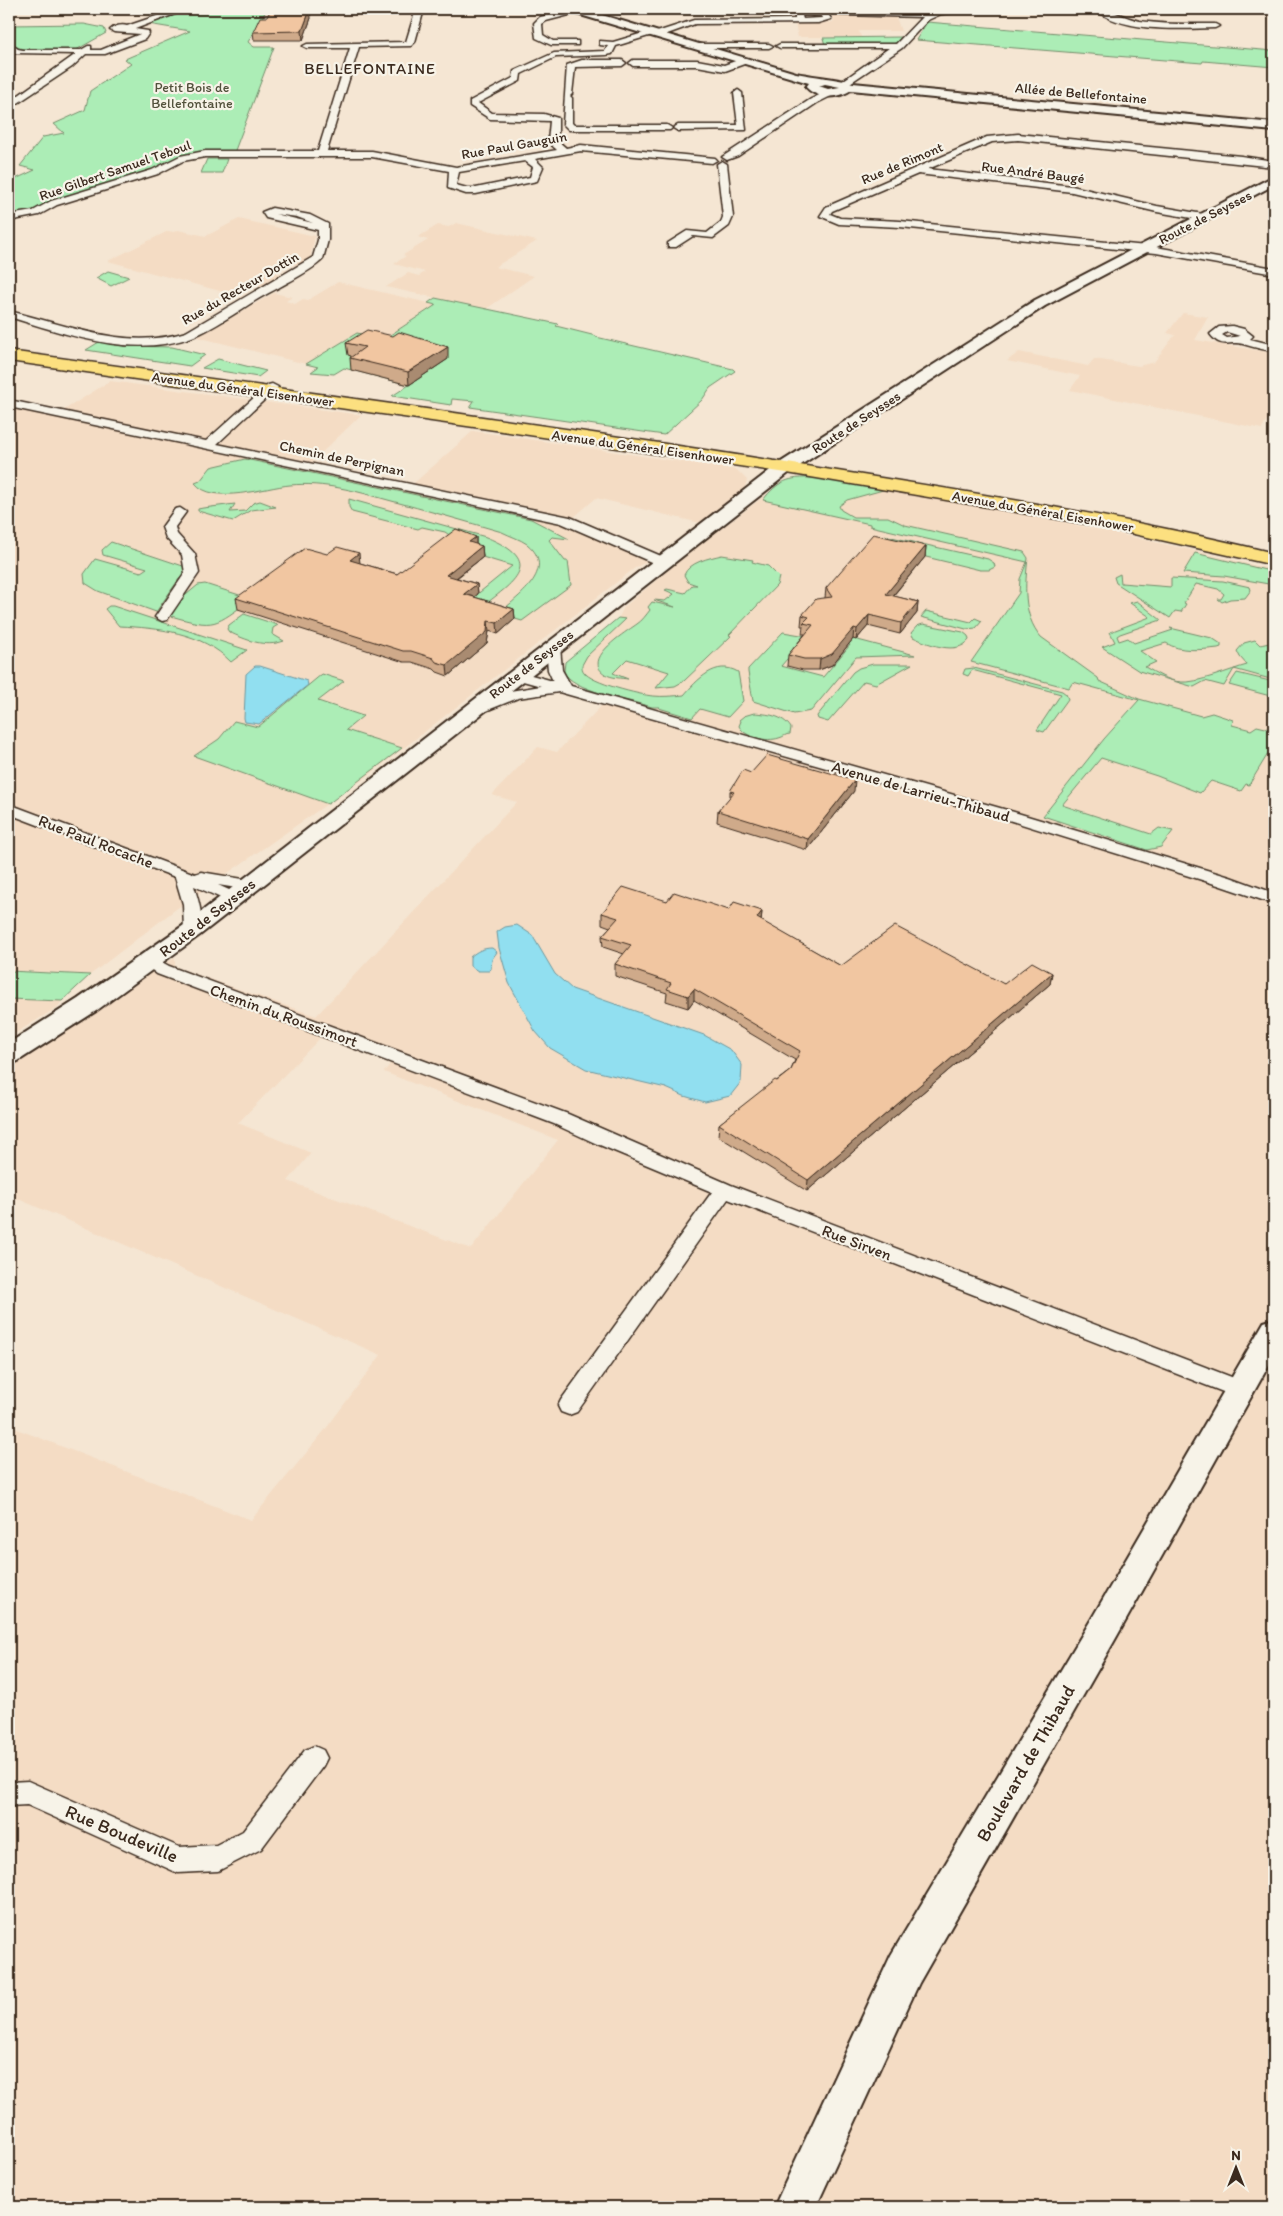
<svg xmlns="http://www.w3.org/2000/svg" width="1283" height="2216" font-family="Itim,sans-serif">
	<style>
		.built { fill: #f4dcc4; fill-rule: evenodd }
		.green { fill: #acedb6; stroke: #748c6a }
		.water { fill: #91dff0; stroke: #6f979c }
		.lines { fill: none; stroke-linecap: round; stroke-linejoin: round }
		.street-casing { stroke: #3b2a1e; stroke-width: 3 }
		.secondary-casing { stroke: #3b2a1e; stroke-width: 4 }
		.primary-casing { stroke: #3b2a1e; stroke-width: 3 }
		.street { fill: #f7f3e8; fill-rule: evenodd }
		.secondary { fill: #f7f3e8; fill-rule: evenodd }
		.primary { fill: #fce080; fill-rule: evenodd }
		.wall { fill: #cfaa8a; stroke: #3b2a1e }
		.shaded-wall { fill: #a98b71; stroke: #3b2a1e }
		.building { fill: #f1c6a1; stroke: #3b2a1e }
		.labels { text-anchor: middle; stroke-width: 4.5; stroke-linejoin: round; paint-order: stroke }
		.far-park-label { font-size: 14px; fill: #52513c; stroke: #f7f3e8 }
		.far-street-label { font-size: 14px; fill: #3b2a1e; stroke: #f7f3e8 }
		.far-quarter-label { font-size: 16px; letter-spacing: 1px; fill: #3b2a1e; stroke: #f7f3e8 }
		.street-label { font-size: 16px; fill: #3b2a1e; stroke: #f7f3e8 }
		.near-street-label { font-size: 19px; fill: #3b2a1e; stroke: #f7f3e8 }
	</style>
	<rect width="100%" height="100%" fill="#f5e6d3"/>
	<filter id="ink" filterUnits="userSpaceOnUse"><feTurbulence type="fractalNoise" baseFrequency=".02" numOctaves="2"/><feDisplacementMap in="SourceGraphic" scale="10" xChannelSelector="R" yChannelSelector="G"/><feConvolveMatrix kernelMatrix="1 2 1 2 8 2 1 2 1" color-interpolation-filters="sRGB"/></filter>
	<g filter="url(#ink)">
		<g class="built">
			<polygon points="832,14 895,14 901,31 859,31 861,37 798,37 795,24 834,22"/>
			<polygon points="239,219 315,236 310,259 297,265 279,261 264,270 282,274 262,286 251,283 231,294 108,261 168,231 174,232 178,230 206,236"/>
			<polygon points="456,223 537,241 495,267 534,276 486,309 386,287 408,273 419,276 425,272 394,264 406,256 403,255 428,240 418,237 438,225 449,227"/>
			<polygon points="338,282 437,305 384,339 357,333 306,364 197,337 274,293 292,297 286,301 295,304 303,299 308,300"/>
			<polygon points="1183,313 1208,317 1195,340 1274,353 1274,407 1262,429 1070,390 1080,376 1007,361 1019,352 1088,366 1094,359 1139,366 1154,362 1175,335 1167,333"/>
			<polygon points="110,381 361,415 312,462 413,484 473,431 737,470 747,480 745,487 704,524 596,498 574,517 661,555 636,567 369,775 176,909 90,975 9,971 9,408 53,417"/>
			<path d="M806,479L997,508L1192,550L1274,570V2207H9V1426L251,1520L325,1430L381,1355L9,1195V1069L150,972L175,958V967L316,1016L517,802L492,795L538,747L557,752L611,696L582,686L569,680L564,671L565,662L617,621L624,607L689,553L783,482ZM320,1038L391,1063L384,1072L558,1140L471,1249L288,1181L311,1153L238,1123Z"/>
			<polygon points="9,999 62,1001 58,1007 9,1037"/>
		</g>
		<g class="green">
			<polygon points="194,9 267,9 248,42 254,47 274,47 234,153 192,155 157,170 34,212 9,217 9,182 35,170 20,166 43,137 64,133 54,124 85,110 90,91 131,64 125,59 190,31 148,24"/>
			<polygon points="927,22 1274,51 1274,67 1203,61 1202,63 916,40"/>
			<polygon points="84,24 104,28 106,33 76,50 22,51 24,49 18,48 14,43 9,44 9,25"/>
			<polygon points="901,37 896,43 891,44 825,45 823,38"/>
			<polygon points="207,159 227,159 222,173 201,173"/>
			<polygon points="108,271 129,277 111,286 96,278"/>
			<polygon points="435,298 558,324 556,326 596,336 596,337 733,369 735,371 710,388 702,400 664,435 470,407 474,401 452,399 451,405 392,396 409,385 344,368 334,374 311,372 318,367 306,364 357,333 384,339 436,305 428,303"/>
			<polygon points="99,342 123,346 172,347 205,355 190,366 86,350"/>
			<polygon points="218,359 266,371 258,377 202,368"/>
			<path d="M245,459L531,519L569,539L552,537L549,540L565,561H568L571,585L522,621L498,614C516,598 559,570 527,544C520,539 510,536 502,532C464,521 426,510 388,500C356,491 324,482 290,485C266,487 213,506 195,483L200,481L211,467Z"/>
			<path d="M813,478L868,485L883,490L847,500L839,506L841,510L853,517H888L905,525L1024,552L1028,558C1025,584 1022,615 1041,637L1098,678L1099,681L1139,699L1201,716L1212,713L1233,720L1232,725L1251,730L1257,726L1274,730V744L1249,785L1246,784L1241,791L1211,781L1200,793L1157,776L1101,758L1062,805L1151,834L1159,828L1173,831L1161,847L1147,850L1043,816L1104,739L1139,700L1073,682L1069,688L971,662L1019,593L1020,579L1027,562L870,526V524L763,500C778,481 788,477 813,478Z"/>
			<path d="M349,499L486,537C547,562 514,582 479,609L464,605L512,566L469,553L455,539L445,532L422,527L418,529L352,512L349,507Z"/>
			<polygon points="260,501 276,507 251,510 233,521 198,511 198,509 203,508 235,504 230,512 245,511 253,503"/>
			<polygon points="887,536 988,559 994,563 995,567 989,570 980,570 872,544 879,537"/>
			<polygon points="111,542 183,566 187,574 179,579 156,612 98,591 85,583 84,574 95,559 141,572 147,568 103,555 102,550"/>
			<polygon points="1195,553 1274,572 1274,585 1224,576 1183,573"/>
			<path d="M722,555L753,560L752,562L768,566L779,577L777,585L729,635L731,636L684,681L675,686L656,688L669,672L627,659L613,673L628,679C621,678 611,678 605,674C581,659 626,632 637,624C642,621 646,615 650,610L648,607L652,602L675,607L654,600L665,601L674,594L665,590L667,589L685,593L692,585H697L688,582L684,575C689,562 709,558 722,555Z"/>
			<polygon points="1120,574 1121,583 1171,587 1171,578 1223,581 1250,587 1251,590 1245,598 1230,599 1222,602 1218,599 1221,599 1224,594 1218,589 1196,584 1184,603 1186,604 1181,612 1175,611 1170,618 1116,583 1114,577"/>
			<path d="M205,584L252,599C214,626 216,629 171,616L175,604L198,585Z"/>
			<path d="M1137,601L1161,620L1120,634L1117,636L1119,641L1128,638L1134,643L1173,630L1170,628L1212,638L1221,644V647L1218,648C1200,650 1180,652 1166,643L1140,651L1156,662L1145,667C1156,673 1168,681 1181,682C1196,684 1232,669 1247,665L1240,657L1237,651L1244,643L1255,640L1260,645L1274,642V680L1234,669L1224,686L1205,681L1194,687L1139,671L1102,647L1115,642L1110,632L1150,617L1130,603Z"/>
			<path d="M109,606H113L247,650L231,662C202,632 158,628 119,626L105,609Z"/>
			<polygon points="926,611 971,622 975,618 982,621 976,628 966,629 921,617"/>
			<path d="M244,614L278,625L273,628L272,634L284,641C265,648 246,640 229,632L227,629L229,625Z"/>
			<path d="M618,618L626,619L587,656L582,665C582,667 582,670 584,672C591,683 640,695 653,696C663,697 674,696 684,695C697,680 716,659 738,672L743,701L728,717L700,709L692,718L659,708L660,707H652C633,701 569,690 564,671L565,662Z"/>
			<path d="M923,624L963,632L968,636L969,640C957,656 928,644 913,637L911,633L917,626Z"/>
			<polygon points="783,632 807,636 781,666 823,677 850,645 832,638 835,634 915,655 856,657 811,711 794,714 753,701 748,672 748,669"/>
			<polygon points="873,664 912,664 876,684 864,681 828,722 818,719 817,716 853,672 859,668"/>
			<polygon points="974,668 1062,691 1066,694 1068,699 1044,732 1037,730 1061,694 972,670 968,676 963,674 965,669"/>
			<polygon points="1237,673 1274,682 1274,697 1229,685"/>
			<polygon points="322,674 344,681 318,701 363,716 346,730 402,748 328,804 194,756 219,739 234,721 258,727"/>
			<path d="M754,713C767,714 783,715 791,728L790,734C785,734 784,737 779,738C767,742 745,738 739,726L741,721L739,720L744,716Z"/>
			<polygon points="9,971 90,975 62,1001 9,999"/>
		</g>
		<g class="water">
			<polygon points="255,666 260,666 307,681 308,685 259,724 245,722 244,718 246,674"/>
			<polygon points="517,925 532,935 555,974 572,989 704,1035 731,1050 742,1065 741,1082 730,1096 705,1102 684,1096 666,1088 586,1069 550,1048 535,1031 509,983 499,948 497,932 505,927"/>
			<path d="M492,948L497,952L492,959L491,969L489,971H478L470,966V957C477,951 483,948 492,948Z"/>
		</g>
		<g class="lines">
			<defs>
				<g id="street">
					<path d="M177,9H188L135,29L148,31L149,33L145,39L105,54H86L72,67L9,109V102L76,54L15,53L9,49V43L18,49L23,50H81L88,46H91V50H101L140,34L114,32L110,30C114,26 122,24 127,26Z"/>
					<path d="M416,9H424L415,42L411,46L359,47L327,151H372L456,167L557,150L548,142L550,121L490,119L470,106V101L513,78L514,71L554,53L605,51L608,46L600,45V41L613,42L650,31L654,33L694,20L795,19V13L804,11L827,12L831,19L818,23L695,24L659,37L652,35L616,46L612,54L606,55L556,57L521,74L520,81L478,103L492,113L544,114L558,118V141L566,148L581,145L715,158L717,160L712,163L581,151L535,159L543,167L537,181L476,194H466L448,188L449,171L372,157H205L183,161L158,174L57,205L39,215L9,221V215L33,211L51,201L152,170L180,156L205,151H318L350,48H307L303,46L307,44L406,42ZM805,15L821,16L822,18L803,19L802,16ZM525,161L533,167L530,177L476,188H467L456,185L459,172Z"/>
					<polygon points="574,9 578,11 577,13 546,21 542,24 543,35 553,41 578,41 578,45 551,45 536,38 534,23 540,17"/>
					<polygon points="971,9 967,11 941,14 928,20 902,48 844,87 841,86 841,82 889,48 780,48 776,46 780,44 896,44 922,17 840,15 840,11 914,11 929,14 939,10"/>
					<path d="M1095,9C1110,8 1125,18 1140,21C1165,25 1190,24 1215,24L1219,26L1215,28C1181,29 1122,33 1095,9Z"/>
					<polygon points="691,44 769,44 773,46 769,48 694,48 690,46"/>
					<polygon points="744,58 747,59 747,63 725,71 697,66 633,66 629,63 633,60 697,60 724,65"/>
					<polygon points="582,60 622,60 626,63 622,66 575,67 572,94 570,96 572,98 572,123 574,125 667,125 672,128 670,130 569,130 563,124 567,65"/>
					<polygon points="832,89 836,92 835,94 817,103 738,156 727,160 722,157 811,99"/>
					<polygon points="738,90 742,93 746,130 678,131 673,128 678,125 738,125 734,93"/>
					<polygon points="1018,134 1241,156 1274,161 1274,167 1018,140 992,142 928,169 1072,186 1157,206 1203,214 1208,217 1203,220 1157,212 1072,192 918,174 832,211 830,214 840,218 900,221 1156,247 1274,268 1274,274 1156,253 900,227 839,224 820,216 826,207 987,137"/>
					<polygon points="722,161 727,164 733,217 729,226 713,238 693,236 676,247 668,247 668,243 687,231 707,233 721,222 723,217 717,164"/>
					<path d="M272,208L310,215L328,224V240L323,259C313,271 273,290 258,299C238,311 213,329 192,337C131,359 67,334 9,317V311C68,325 126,351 186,332L313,257L318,240V230L266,218L262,212ZM275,214L297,217L313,223Z"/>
					<path d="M1232,326L1244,329L1253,336L1250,339L1274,345V351C1263,350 1253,347 1243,344C1228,340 1222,350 1210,334L1219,327ZM1227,332L1240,336L1227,338L1222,335Z"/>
					<polygon points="272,384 278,387 276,389 217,444 570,517 668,559 670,562 668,565 658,565 561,523 9,407 9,400 206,441 268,385"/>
					<polygon points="180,508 186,512 175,527 177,534 195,554 199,573 167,620 162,621 155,617 185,573 182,555 166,538 162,527 175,509"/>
					<polygon points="553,643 560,647 562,670 571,686 1014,812 1230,877 1274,893 1274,904 1218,885 1002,818 559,692 518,698 483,712 473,712 471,709 473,706 510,691 541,686 512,678 510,675 512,672 517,671 553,681 548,670 546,647"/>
					<path d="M9,804L195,874L201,872L255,881L257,885L255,889L249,890L218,885L238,894L240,898L238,902L232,903L194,886C198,899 206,922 198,934L192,935L186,934L184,930L183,904L175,877L9,814Z"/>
					<polygon points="149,955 169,966 568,1114 731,1185 1247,1383 1250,1389 1247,1395 1239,1398 1231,1395 728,1199 577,1412 569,1415 561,1412 558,1406 561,1400 712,1192 595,1143 554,1124 157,974 140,961 143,957"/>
					<polygon points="314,1746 323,1750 327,1758 323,1766 261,1849 218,1871 178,1873 27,1805 9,1806 9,1782 28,1781 179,1847 216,1845 243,1831 305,1750"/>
				</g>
				<g id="secondary">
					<path d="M566,9H582L796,73C815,77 834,78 853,83L1274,123V131L851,90C839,99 816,99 806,87L809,83L567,11ZM825,84L840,87L828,89L819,86Z"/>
					<polygon points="1274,176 1274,185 1045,306 790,472 200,935 96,1011 18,1061 9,1064 9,1043 78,999 184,925 778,464 1035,300"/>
					<polygon points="1274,1319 1274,1356 1116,1638 919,1983 816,2207 774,2207 891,1955 1092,1618 1264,1322"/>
				</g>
				<path id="primary" d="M9,351C281,389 554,425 825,469C976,493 1126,517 1274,553V565L1093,525L787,473L495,430L9,361Z"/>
			</defs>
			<use href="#street" class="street-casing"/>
			<use href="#secondary" class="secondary-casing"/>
			<use href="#primary" class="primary-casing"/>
			<use href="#street" class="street"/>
			<use href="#secondary" class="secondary"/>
			<use href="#primary" class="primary"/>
		</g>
		<g class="wall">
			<polygon points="306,9 311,18 303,40 254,40 253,32 267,17"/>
			<polygon points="346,343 448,359 409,385 351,370 350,358 351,356 348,355"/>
			<polygon points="476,537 476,545 482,546 483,557 457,578 477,584 478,594 474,597 514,609 515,619 498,634 489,631 487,643 448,676 437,672 434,669 412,662 404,662 238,609 236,598 360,563 397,574"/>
			<polygon points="926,546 925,557 893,596 918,602 917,613 900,634 868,626 856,640 853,639 832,665 819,670 803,670 787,666 788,655 805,634 802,634 803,626 801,626 802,615 825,598 826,588"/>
			<polygon points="751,773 854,791 807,850 717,822 718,811 730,798 730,791"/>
			<polygon points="667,901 729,910 762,911 761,921 841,966 1004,984 1052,973 1050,984 807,1191 718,1136 719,1124 791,1070 795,1060 694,1000 688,1008 666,1001 667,993 615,976 615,964 624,954 603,947 602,936 610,927 602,924 602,913"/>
		</g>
		<g class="shaded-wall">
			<polygon points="310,10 311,18 303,40 302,31"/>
			<polygon points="448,347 448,359 409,385 408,372"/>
			<polygon points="476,537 476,547 469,542"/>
			<polygon points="482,546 483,557 447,585 446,575"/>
			<polygon points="926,546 925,557 885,605 886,594"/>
			<polygon points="359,553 360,564 350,560"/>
			<polygon points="477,584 478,594 464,605 464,594"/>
			<polygon points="918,602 917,613 900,634 901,623"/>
			<polygon points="514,609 515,619 498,634 497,623"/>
			<polygon points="869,615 868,626 856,640 857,629"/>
			<polygon points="488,621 489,631 487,643 448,676 447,665"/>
			<polygon points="854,628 853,639 832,665 819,670 820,659"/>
			<polygon points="855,780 854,791 807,850 808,839"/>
			<polygon points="762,911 761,922 757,918"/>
			<polygon points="1052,973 1050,984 807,1191 808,1180"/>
			<polygon points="694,989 694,1000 688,1008 688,996"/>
		</g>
		<g class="building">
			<polygon points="271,9 306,9 305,10 310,10 302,31 253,32 260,17 267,17"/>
			<polygon points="367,330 393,336 399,332 448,347 408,372 350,358 365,347 346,343"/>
			<polygon points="456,529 476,537 469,542 482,546 446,575 477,584 464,594 514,609 497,623 488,621 487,632 447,665 436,662 433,658 411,651 403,651 236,598 305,548 327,554 337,547 359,553 350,560 397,574"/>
			<polygon points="873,534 926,546 886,594 918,602 901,623 869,615 857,629 854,628 832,654 820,659 804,659 788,655 813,625 803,623 809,617 802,615 816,599 832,597 826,588"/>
			<polygon points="767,755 855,780 808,839 718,811 734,792 730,791 743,770 751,773"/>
			<polygon points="623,887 667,901 674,892 729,910 734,902 762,911 757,918 841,966 895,926 1004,984 1032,962 1052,973 808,1180 719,1124 775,1080 777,1081 791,1070 800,1051 694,989 688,996 667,989 671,983 615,964 631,945 602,936 618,918 602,913"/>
		</g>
	</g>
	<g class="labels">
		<g class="far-park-label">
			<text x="192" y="92">Petit Bois de<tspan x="192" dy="16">Bellefontaine</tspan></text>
		</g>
		<g class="far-street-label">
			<text transform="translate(1081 93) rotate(5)" y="5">Allée de Bellefontaine</text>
			<text transform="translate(514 145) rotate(-10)" y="5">Rue Paul Gauguin</text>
			<text transform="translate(902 163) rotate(-23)" y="5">Rue de Rimont</text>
			<text transform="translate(115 170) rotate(-19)" y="5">Rue Gilbert Samuel Teboul</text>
			<text transform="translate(1033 172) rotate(7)" y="5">Rue André Baugé</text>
			<text transform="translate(1205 217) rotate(-27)" y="5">Route de Seysses</text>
			<text transform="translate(240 288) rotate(-30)" y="5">Rue du Recteur Dottin</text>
			<text transform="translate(243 389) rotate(8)" y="5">Avenue du Général Eisenhower</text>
			<text transform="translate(856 422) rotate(-33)" y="5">Route de Seysses</text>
			<text transform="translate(643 447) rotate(8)" y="5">Avenue du Général Eisenhower</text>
			<text transform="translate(342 458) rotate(12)" y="5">Chemin de Perpignan</text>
			<text transform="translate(1043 511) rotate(10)" y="5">Avenue du Général Eisenhower</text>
			<text transform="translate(531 664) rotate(-38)" y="5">Route de Seysses</text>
		</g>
		<g class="far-quarter-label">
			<text x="370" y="74">BELLEFONTAINE</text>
		</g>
		<g class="street-label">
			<text transform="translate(921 791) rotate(16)" y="6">Avenue de Larrieu-Thibaud</text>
			<text transform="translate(96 841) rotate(21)" y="6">Rue Paul Rocache</text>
			<text transform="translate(207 917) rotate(-38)" y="6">Route de Seysses</text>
			<text transform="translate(284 1015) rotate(20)" y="6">Chemin du Roussimort</text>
			<text transform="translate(857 1242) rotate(21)" y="6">Rue Sirven</text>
		</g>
		<g class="near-street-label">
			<text transform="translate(1025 1763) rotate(-60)" y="7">Boulevard de Thibaud</text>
			<text transform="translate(122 1833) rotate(23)" y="7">Rue Boudeville</text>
		</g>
	</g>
	<rect width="1283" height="2216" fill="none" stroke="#f7f3e8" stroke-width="30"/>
	<rect x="15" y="15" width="1253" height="2186" fill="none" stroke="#3b2a1e" stroke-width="2" filter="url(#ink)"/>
	<g transform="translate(1236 2168)" stroke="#f7f3e8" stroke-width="4" paint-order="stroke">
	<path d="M0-4L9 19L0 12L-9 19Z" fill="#3b2a1e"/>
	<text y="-8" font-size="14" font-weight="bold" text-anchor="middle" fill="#3b2a1e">N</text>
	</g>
</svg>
